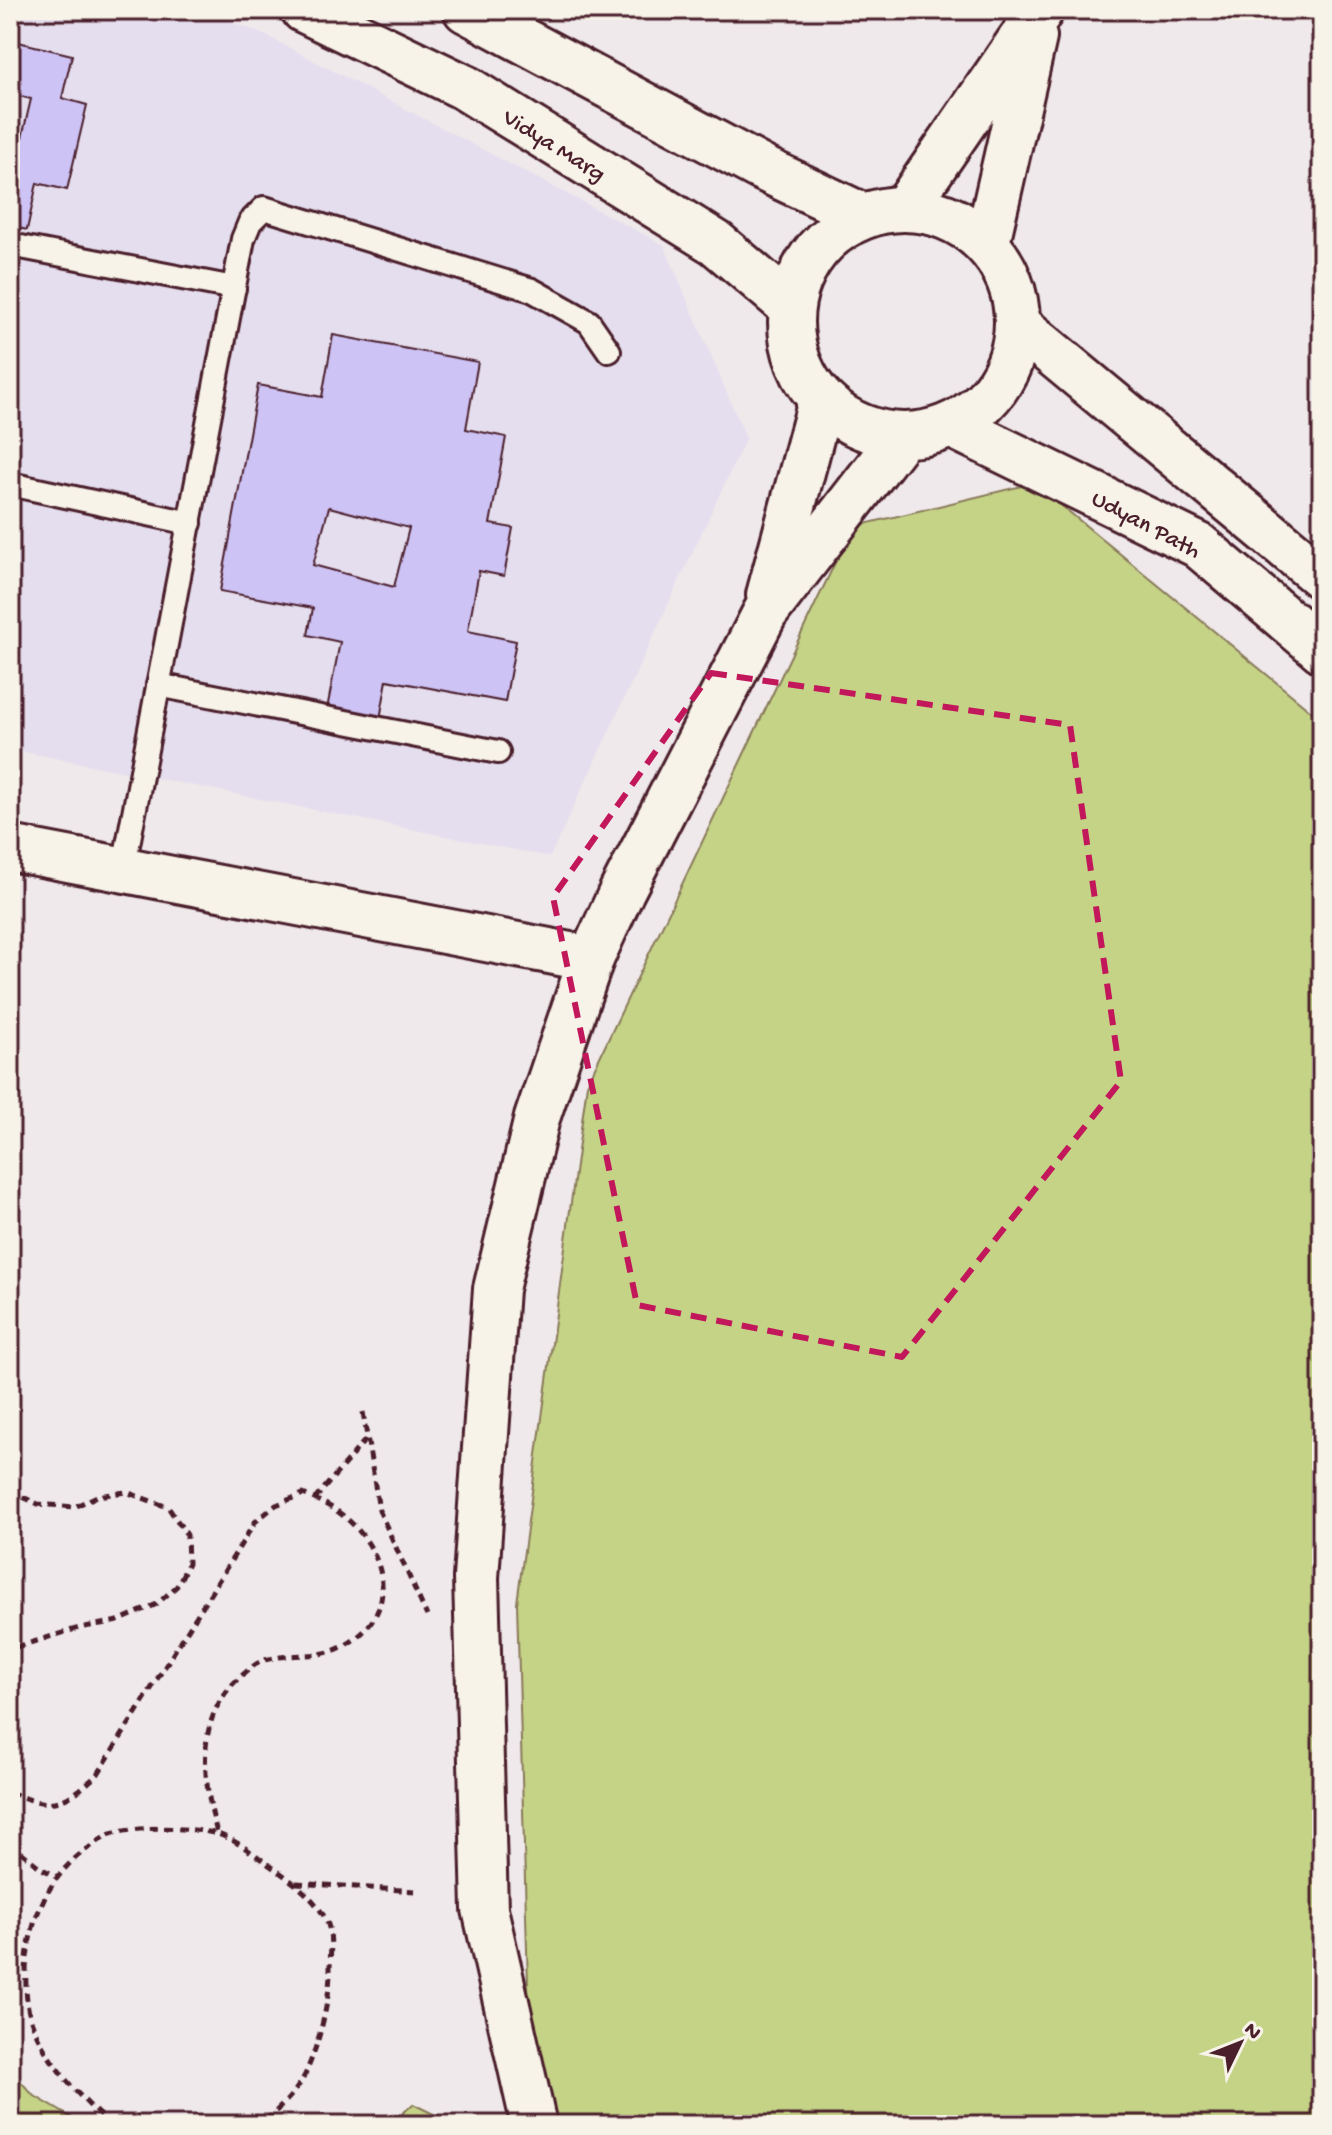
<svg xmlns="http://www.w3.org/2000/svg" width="1332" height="2135" font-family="'Gochi Hand',sans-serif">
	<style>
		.built { fill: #e5deee }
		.green { fill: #c5d387; stroke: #887959; stroke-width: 2 }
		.building { fill: #cdc3f5; stroke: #4a1f2b; stroke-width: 2; fill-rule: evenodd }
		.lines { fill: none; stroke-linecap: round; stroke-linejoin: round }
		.lane-casing { stroke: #4a1f2b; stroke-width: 28 }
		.street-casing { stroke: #4a1f2b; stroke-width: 50 }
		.secondary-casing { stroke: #4a1f2b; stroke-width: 50 }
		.path { stroke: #4a1f2b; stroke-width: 5; stroke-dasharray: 8 6; stroke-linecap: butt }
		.lane { stroke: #f7f3e8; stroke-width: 22 }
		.street { stroke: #f7f3e8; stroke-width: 44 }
		.secondary { stroke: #f7f3e8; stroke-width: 44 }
		.marked { fill: none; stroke: #c2185b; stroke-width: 6; stroke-dasharray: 16 10; stroke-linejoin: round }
		.labels { text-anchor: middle; stroke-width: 6; stroke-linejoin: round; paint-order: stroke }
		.street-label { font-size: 24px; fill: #4a1f2b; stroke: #f7f3e8 }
	</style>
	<rect width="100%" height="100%" fill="#efe9eb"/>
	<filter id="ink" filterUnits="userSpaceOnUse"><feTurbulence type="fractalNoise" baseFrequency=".0125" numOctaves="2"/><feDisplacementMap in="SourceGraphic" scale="16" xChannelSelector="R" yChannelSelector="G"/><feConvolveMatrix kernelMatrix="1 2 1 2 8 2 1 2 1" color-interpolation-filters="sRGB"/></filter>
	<g filter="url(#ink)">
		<polygon class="built" points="10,10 202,10 267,36 664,245 746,438 550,857 10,749"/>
		<g class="green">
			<polygon points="1034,483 1322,720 1322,2125 547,2125 529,2019 517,1603 587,1084 852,527"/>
			<polygon points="10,2070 33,2095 84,2125 10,2125"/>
			<polygon points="413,2104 456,2125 390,2125"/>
		</g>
		<g class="building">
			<polygon points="10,40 72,55 62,98 87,105 67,190 37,183 27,230 10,226 10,175 13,176 31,99 10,94"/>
			<path d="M333,335L478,362L466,429L506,437L490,524L513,528L504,576L479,571L468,631L516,641L505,702L387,680L380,719L327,709L340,642L308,635L313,608L220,591L258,385L322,397ZM329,507L409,528L394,587L313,565Z"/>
		</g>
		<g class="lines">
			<defs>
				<g id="lane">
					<polyline points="21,247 234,288"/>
					<polyline points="10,484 190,523"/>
					<polyline points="158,685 498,752"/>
					<polyline points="123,871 243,239 250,222 264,208 532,290 589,322 609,351"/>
				</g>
				<polyline id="street" points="10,848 591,959"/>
				<g id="secondary">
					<polyline points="304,10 464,87 716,243 789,305"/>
					<polyline points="466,10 762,168 861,215"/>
					<polyline points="906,207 1041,10"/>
					<circle cx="904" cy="322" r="113"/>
					<polyline points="987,243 1034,37"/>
					<polyline points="1018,325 1322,577"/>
					<polyline points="953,426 1198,545 1322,650"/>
					<polyline points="769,595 821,401"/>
					<polyline points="534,2125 485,1909 476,1578 496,1289 537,1118 591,959 622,891 765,613 902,436"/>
				</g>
			</defs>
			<use href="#lane" class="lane-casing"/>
			<use href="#street" class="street-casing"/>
			<use href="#secondary" class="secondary-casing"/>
			<g class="path">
				<polyline points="363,1412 379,1510 427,1616"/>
				<polyline points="10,1491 38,1504 74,1507 97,1496 126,1492 168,1507 187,1535 188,1564 177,1586 157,1604 118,1621 79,1628 10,1649"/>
				<polyline points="315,1499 366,1439"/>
				<path d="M10,1792C53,1811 65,1804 98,1774L255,1522L276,1505L303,1494C317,1500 329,1505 341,1514C381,1544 402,1603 356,1638C325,1662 303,1651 269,1659C257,1661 247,1671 238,1679C194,1720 203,1780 217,1833"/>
				<polyline points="10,1843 42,1869 57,1876"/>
				<polyline points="296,1883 415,1891"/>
				<path d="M111,2125C79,2099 35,2049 28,2008C19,1948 38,1881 90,1847C97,1843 104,1836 111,1834C139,1826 186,1827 214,1833C234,1838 255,1855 272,1867C292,1881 316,1898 327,1922C333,1935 330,1956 330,1970C330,2000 319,2043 307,2070C299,2091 277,2111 260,2125"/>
			</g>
			<use href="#lane" class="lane"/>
			<use href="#street" class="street"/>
			<use href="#secondary" class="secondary"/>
		</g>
	</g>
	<path class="marked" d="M711,673L1070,725L1121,1081L902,1357L637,1305L553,897Z"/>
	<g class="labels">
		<g class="street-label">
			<text transform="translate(555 144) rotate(32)" y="8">Vidya Marg</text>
			<text transform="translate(1147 523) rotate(28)" y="8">Udyan Path</text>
		</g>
	</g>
	<rect width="1332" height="2135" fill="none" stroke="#f7f3e8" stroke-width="40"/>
	<rect x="20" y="20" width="1292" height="2095" fill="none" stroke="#4a1f2b" stroke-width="3" filter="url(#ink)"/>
	<g transform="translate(1240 2043) rotate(47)" stroke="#f7f3e8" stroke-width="6" paint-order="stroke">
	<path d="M0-6L14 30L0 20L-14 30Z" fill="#4a1f2b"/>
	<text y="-12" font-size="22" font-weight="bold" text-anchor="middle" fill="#4a1f2b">N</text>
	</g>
</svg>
